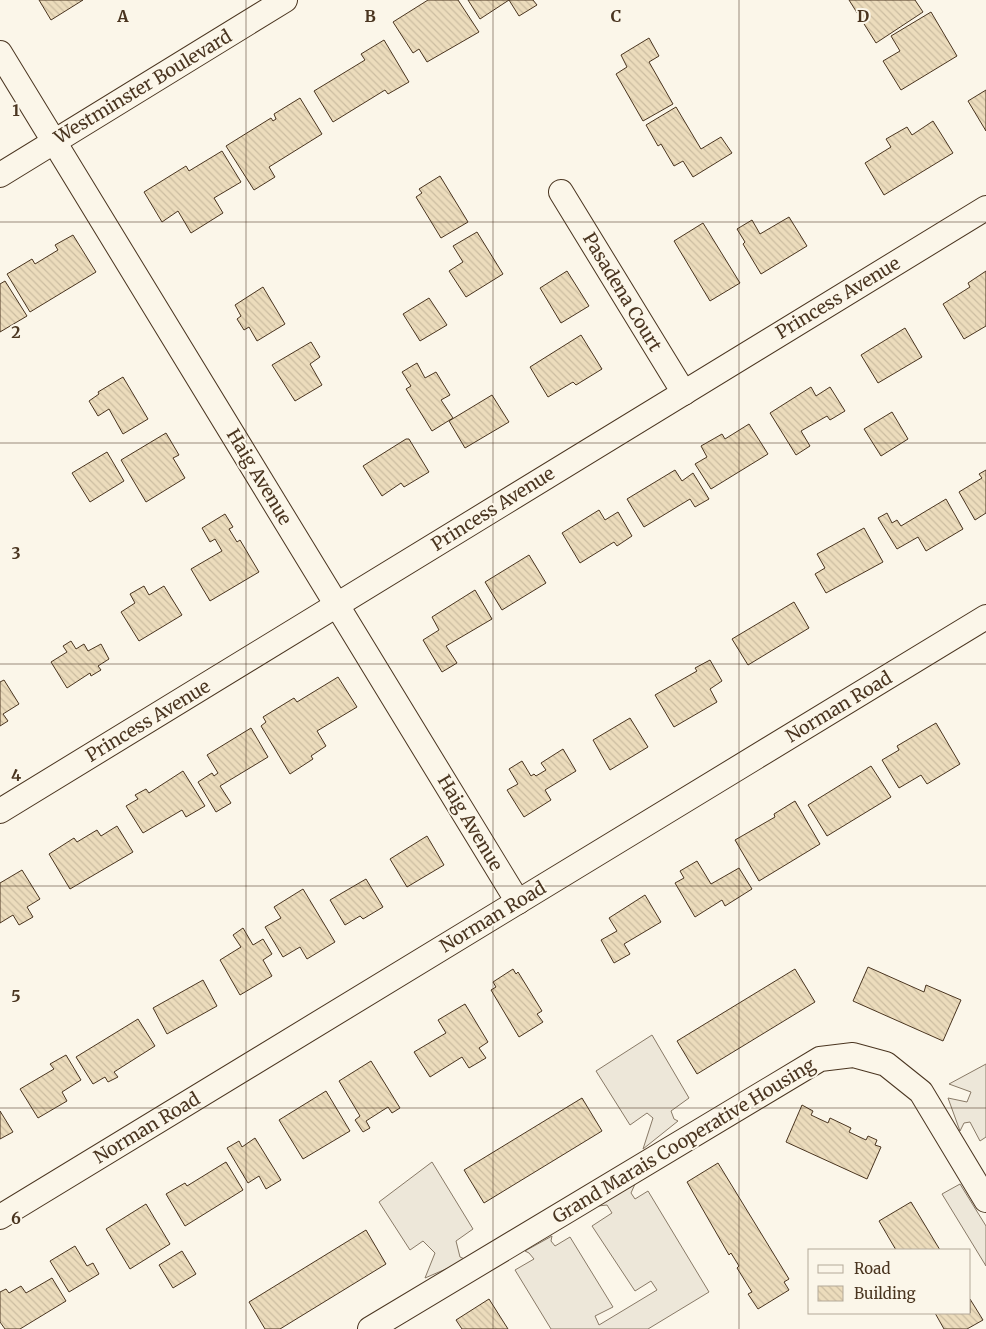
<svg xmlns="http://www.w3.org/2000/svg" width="986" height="1329" font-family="Merriweather,serif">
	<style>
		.parking { fill: #ede7d9; stroke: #887966 }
		.building { fill: url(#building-back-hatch); stroke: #4a3520 }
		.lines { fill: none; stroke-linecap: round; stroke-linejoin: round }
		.street-casing { stroke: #4a3520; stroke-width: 26 }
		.street { stroke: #fbf6e9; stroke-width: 24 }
		.grid { fill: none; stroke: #4a3520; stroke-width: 1; stroke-opacity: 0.55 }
		.labels { text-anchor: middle; stroke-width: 4; stroke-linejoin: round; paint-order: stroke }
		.street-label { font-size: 18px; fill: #4a3520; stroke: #fbf6e9 }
		.grid-label { font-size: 16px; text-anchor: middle; font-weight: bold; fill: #4a3520; stroke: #fbf6e9; stroke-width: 4; stroke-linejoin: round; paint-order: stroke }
	</style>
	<defs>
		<pattern id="building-back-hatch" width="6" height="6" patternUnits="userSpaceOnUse" patternTransform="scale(1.25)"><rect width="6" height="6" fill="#ecdcbc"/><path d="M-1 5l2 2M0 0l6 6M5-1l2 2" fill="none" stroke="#ccbda1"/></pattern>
	</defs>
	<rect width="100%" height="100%" fill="#fbf6e9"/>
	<g class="parking">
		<polygon points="652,1035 689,1098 671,1111 674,1119 678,1121 643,1149 653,1118 647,1113 630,1125 596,1071"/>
		<polygon points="986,1064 986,1137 980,1141 970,1122 964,1123 960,1131 948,1098 967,1102 971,1092 949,1084"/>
		<polygon points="432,1162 473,1229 456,1241 460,1257 467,1260 425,1278 435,1253 423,1241 410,1250 379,1202"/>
		<polygon points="635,1184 631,1193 635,1199 648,1191 709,1292 648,1329 551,1329 515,1270 534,1259 529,1253 525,1251 552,1236 551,1241 555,1246 570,1237 613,1307 595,1316 599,1325 657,1290 651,1281 635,1291 592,1226 612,1213 607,1205 598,1206"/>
		<polygon points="960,1184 986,1226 986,1266 942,1194"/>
	</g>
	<g class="building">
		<polygon points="39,0 83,0 51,20"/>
		<polygon points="428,0 458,0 479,32 427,62 419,49 413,53 393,22"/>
		<polygon points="468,0 533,0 537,5 519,16 509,0 480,19"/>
		<polygon points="849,0 915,0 923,12 876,43"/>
		<polygon points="931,12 957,56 901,90 883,61 900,51 891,36"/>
		<polygon points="649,38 659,56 649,62 673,104 643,121 616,74 627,67 621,55"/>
		<polygon points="384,40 409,82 388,94 385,90 333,122 314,91 365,60 361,54"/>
		<polygon points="986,90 986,131 968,101"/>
		<polygon points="300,98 322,134 269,167 275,177 254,190 226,146 271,118 273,121 276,119 274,114"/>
		<polygon points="676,107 701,149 721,137 732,153 693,177 683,161 674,166 661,144 658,146 646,125"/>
		<polygon points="933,121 953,153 884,195 865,163 891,147 886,139 907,127 912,135"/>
		<polygon points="222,151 241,182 214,198 223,213 191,233 178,211 162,222 144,192 186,166 189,171"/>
		<polygon points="440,176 468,222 441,238 416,197 422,193 419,189"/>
		<polygon points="789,217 807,246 761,274 743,244 745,242 737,229 752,220 760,234"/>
		<polygon points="703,223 740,283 710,301 674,241"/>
		<polygon points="477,232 503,274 466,297 449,271 463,262 453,246"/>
		<polygon points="73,235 96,272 30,312 7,274 32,259 35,264 58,250 55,245"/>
		<polygon points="567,271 589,306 561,323 540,288"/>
		<polygon points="986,271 986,326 964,339 943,304 970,287 968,283"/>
		<polygon points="5,281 27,316 0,332 0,284"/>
		<polygon points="263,287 285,324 257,341 249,327 244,330 237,319 241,316 235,305"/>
		<polygon points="429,298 447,325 420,341 403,314"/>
		<polygon points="905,328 922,357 878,383 861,355"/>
		<polygon points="581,335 602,369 576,385 573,382 548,397 530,367"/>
		<polygon points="311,342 320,357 310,364 322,385 295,401 272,365"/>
		<polygon points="417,363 425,378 436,372 450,395 441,400 453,418 432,431 406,389 411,386 402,372"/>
		<polygon points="123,377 148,419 123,434 109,409 98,416 89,401 99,394 98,392"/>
		<polygon points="811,387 816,396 830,387 845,411 830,420 827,416 801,431 810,446 796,455 770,413"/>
		<polygon points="492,395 509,422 465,448 449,421"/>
		<polygon points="892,412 908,439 881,456 864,429"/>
		<polygon points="749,424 768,454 711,489 695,464 707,457 701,446 722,434 725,439"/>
		<polygon points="166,433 179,455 173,458 185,478 146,502 121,460"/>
		<polygon points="406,439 409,439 429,472 404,487 401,483 382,496 363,466"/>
		<polygon points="107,452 124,481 90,502 72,473"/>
		<polygon points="675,470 682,481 693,473 709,499 695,507 690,499 644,527 627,499"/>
		<polygon points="986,470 986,513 975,520 959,492 982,478 979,474"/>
		<polygon points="946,499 963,529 926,551 918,537 897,549 878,518 887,513 892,523 897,520 901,526"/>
		<polygon points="599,510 605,520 618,512 632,536 617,546 614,542 580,563 562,533"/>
		<polygon points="225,514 233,527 229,529 237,542 240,540 259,572 210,601 191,569 222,551 215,539 210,542 202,528"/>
		<polygon points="864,528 883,562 826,593 815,574 825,568 817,554"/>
		<polygon points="529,555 546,583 502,610 485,582"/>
		<polygon points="144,586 149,595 164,586 182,615 139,641 121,612 135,603 130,594"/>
		<polygon points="475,590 492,619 446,646 457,663 442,672 423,640 439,630 432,617"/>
		<polygon points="794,602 809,628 748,665 732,639"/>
		<polygon points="71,641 76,649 84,644 88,651 101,644 109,659 98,666 101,670 91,676 90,673 67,688 51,662 67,652 63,646"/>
		<polygon points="710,660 722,681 710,689 717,702 674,727 655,695 697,671 695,668"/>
		<polygon points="338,677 357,707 317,731 326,746 311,756 313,759 290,774 261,726 266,722 263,717 294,698 297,702"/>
		<polygon points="4,680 19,704 3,714 8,721 0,726 0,682"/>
		<polygon points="630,718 648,747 610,770 593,740"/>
		<polygon points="936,723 960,764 927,784 921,775 899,788 882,760 899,750 897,746"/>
		<polygon points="251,728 268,757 220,786 231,803 216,812 198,782 212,773 214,776 218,773 207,755"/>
		<polygon points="563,749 576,771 545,790 551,800 524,817 507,790 518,784 509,769 522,761 531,776 534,774 536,776 546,770 541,763"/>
		<polygon points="871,766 891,797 827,836 808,805"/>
		<polygon points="183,771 205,806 186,817 182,810 143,833 126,806 138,799 135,795 146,789 149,793"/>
		<polygon points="795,801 820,844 759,881 735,840 775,817 774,814"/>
		<polygon points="117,826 133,852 70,889 49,854 74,838 77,842 97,830 101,836"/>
		<polygon points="427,836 444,865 407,887 390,859"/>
		<polygon points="697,861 711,884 739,868 752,889 725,906 722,900 695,917 675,883 684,878 680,871"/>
		<polygon points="22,870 40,899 27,907 33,917 19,925 13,915 0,923 0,883"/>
		<polygon points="366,879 383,907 363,919 360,916 345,925 330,900"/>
		<polygon points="303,889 335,942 307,959 300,947 283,957 265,927 281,918 274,907"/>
		<polygon points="645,895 661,922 624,944 630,954 614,963 601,940 617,931 609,918"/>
		<polygon points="243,928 253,945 263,939 272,954 263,960 272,976 240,995 220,960 241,947 233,935"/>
		<polygon points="868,967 924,992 926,985 961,1000 943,1041 853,1001"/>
		<polygon points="513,969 516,974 518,972 542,1011 537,1014 543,1022 519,1037 491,990 496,987 493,982"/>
		<polygon points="795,969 815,1002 697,1074 677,1041"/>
		<polygon points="203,980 217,1006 167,1034 153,1008"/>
		<polygon points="465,1004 488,1042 479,1048 486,1058 469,1068 462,1057 430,1077 414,1052 446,1033 438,1020"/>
		<polygon points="138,1019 155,1046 114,1072 118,1077 108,1082 105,1077 93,1084 76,1057"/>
		<polygon points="66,1055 81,1080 62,1092 67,1101 38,1118 20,1089 54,1069 50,1064"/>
		<polygon points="371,1061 400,1108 392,1113 388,1107 366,1121 370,1128 363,1132 355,1120 360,1116 339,1081"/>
		<polygon points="326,1091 350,1131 303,1159 279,1120"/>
		<polygon points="582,1098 602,1131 484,1203 464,1170"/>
		<polygon points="802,1105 813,1111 811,1115 828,1123 830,1118 851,1128 849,1132 866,1140 868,1136 877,1140 875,1145 881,1147 867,1179 786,1142"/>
		<polygon points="0,1111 13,1132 0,1139"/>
		<polygon points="255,1138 281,1180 266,1189 259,1176 248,1183 227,1148 239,1141 242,1147"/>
		<polygon points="226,1162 243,1190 185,1226 166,1194 185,1183 187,1186"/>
		<polygon points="718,1163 789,1279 784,1282 789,1290 758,1309 748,1294 752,1292 737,1268 739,1266 731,1253 729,1255 687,1182"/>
		<polygon points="911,1202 940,1250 896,1250 879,1221"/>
		<polygon points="146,1204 170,1244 130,1269 106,1229"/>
		<polygon points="366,1230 386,1264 280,1329 265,1329 249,1302"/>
		<polygon points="75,1246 87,1266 93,1263 99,1274 69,1292 50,1261"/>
		<polygon points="182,1251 196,1274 173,1288 159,1265"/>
		<polygon points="52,1278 66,1301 20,1329 5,1329 0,1322 0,1292 6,1289 9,1293 21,1286 26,1293"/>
		<polygon points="489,1299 508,1329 462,1329 456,1320"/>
		<polygon points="970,1299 983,1320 967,1329 944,1329 935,1313 970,1313"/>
	</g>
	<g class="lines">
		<defs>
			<g id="street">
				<polyline points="0,53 518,902"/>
				<polyline points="0,175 285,0"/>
				<polyline points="561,192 684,393"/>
				<polyline points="0,811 986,208"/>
				<polyline points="0,1217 986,617"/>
				<polyline points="370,1329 820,1059 853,1055 886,1064 921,1092 986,1200"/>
			</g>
		</defs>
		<use href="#street" class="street-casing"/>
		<use href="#street" class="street"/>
	</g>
	<path class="grid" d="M246,0V1329M493,0V1329M739,0V1329M0,222H986M0,443H986M0,664H986M0,886H986M0,1108H986"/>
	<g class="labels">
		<g class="street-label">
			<text transform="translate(143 87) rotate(-31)" y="6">Westminster Boulevard</text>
			<text transform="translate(622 292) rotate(59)" y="6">Pasadena Court</text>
			<text transform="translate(838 298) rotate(-31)" y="6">Princess Avenue</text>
			<text transform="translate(259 477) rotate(59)" y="6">Haig Avenue</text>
			<text transform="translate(493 509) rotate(-32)" y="6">Princess Avenue</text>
			<text transform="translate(839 707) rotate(-31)" y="6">Norman Road</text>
			<text transform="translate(148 721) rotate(-31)" y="6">Princess Avenue</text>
			<text transform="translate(470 823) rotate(59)" y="6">Haig Avenue</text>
			<text transform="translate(493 917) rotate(-31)" y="6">Norman Road</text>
			<text transform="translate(147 1128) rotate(-31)" y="6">Norman Road</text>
			<text transform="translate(684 1141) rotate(-31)" y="6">Grand Marais Cooperative Housing</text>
		</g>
	</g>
	<g class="grid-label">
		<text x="123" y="22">A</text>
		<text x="370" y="22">B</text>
		<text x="616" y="22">C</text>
		<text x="863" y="22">D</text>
		<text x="16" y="116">1</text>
		<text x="16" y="338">2</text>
		<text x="16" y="559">3</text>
		<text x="16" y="781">4</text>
		<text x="16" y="1002">5</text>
		<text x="16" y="1224">6</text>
	</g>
	<rect x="808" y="1249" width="162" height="65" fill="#fbf6e9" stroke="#b4a999"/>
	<rect x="818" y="1265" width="25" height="8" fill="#fbf6e9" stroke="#b4a999"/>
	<text x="854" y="1274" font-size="15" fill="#4a3520">Road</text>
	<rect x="818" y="1286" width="25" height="15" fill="url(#building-back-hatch)" stroke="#b4a999"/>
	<text x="854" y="1299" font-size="15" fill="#4a3520">Building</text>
</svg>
